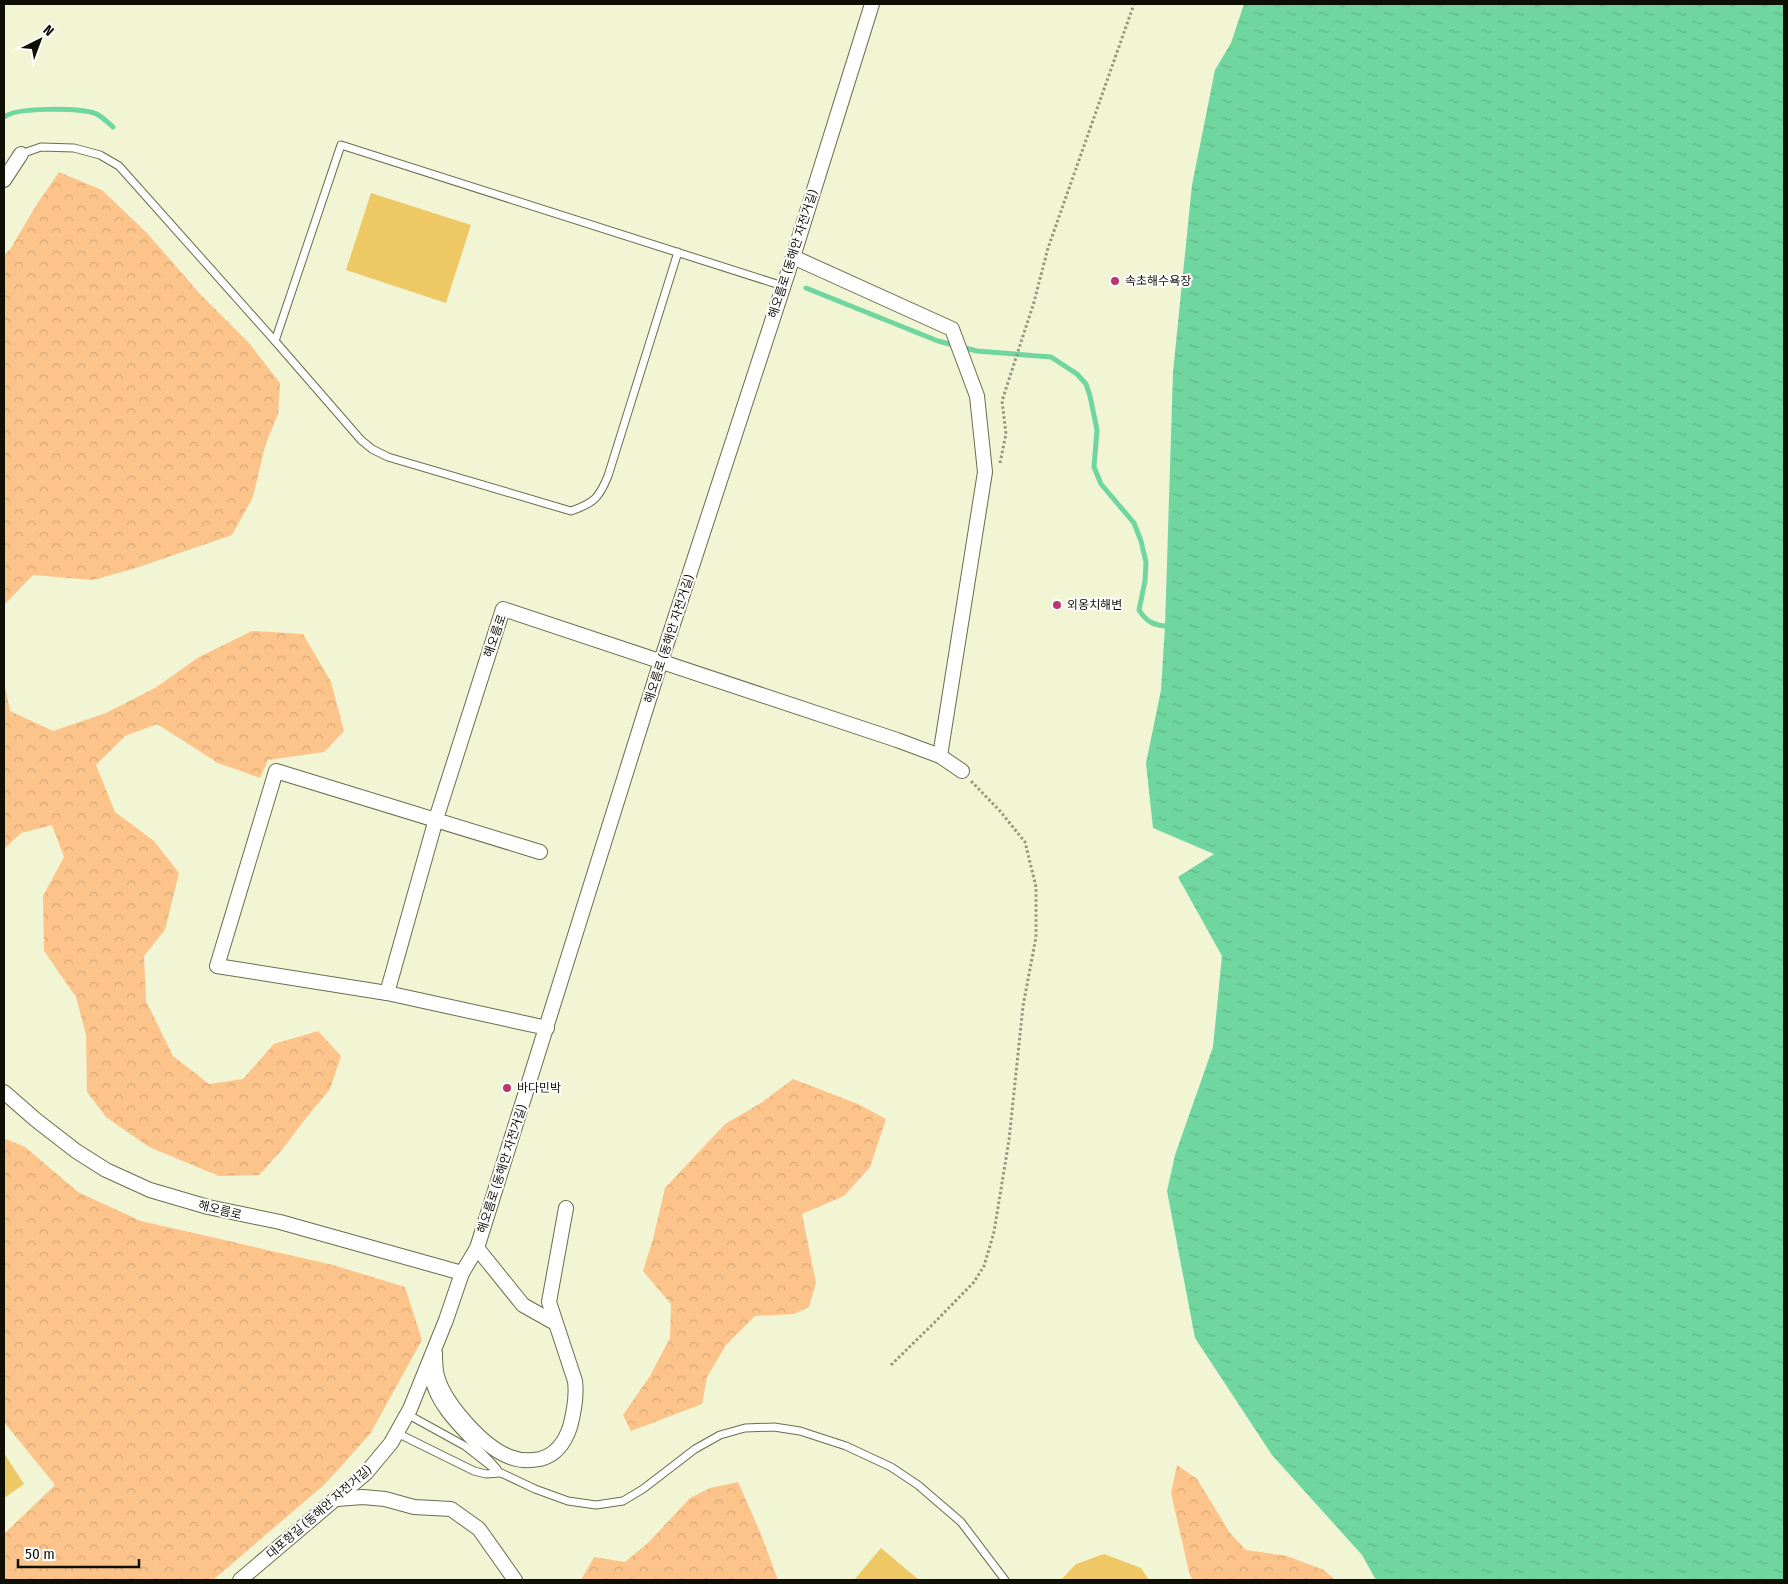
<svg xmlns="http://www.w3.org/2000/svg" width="1788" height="1584" font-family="'Fira Sans Condensed','Noto Sans KR',sans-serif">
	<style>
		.forest { fill: url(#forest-crowns) }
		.water { fill: url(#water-ripples) }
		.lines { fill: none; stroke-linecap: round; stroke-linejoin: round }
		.stream { stroke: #70d69f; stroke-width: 5 }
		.building { fill: #edc865 }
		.lane-casing { stroke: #6a6d4f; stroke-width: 9 }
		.street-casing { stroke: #6a6d4f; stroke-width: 16 }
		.path { stroke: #94977f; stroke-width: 3; stroke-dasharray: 2.5 2.5; stroke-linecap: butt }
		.lane { stroke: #fff; stroke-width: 7 }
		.street { stroke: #fff; stroke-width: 14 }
		.poi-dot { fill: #bc3472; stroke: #fff; stroke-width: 2 }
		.labels { text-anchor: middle; stroke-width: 4; stroke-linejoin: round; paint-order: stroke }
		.street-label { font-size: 12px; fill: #0f1005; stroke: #fff }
		.poi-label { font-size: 12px; fill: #0f1005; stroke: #fff; text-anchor: start }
	</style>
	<defs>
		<pattern id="forest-crowns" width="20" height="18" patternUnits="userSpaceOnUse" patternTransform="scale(1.25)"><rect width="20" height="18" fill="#fcc48b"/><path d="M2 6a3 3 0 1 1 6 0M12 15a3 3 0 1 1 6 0" fill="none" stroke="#d7a776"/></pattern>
		<pattern id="water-ripples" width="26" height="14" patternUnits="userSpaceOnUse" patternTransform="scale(1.25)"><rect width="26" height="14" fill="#70d69f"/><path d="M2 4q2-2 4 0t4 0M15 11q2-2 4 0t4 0" fill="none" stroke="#60b787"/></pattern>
	</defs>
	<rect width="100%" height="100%" fill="#f1f5d3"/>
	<g class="forest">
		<polygon points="59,172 102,190 147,233 200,294 249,343 280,383 278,414 265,446 253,497 232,535 136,568 93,580 33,575 4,605 4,255 11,248 37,204"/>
		<polygon points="252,631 303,634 331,682 344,731 324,752 268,760 260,778 218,763 157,724 125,736 96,765 115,812 154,841 179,873 165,930 144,956 146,1001 173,1056 209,1084 243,1079 274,1044 318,1031 341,1056 330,1089 306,1118 281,1151 259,1175 219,1176 149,1147 106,1117 87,1092 86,1035 76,997 44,951 43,896 64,857 52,825 21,833 4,849 4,682 10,711 53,731 106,713 155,688 199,657"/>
		<polygon points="793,1079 858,1104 886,1119 870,1167 844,1196 802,1214 816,1283 809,1307 794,1314 755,1316 726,1345 707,1377 702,1404 631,1431 623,1415 650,1376 670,1338 671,1304 643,1271 653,1239 665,1188 725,1124 761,1103"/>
		<polygon points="4,1138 25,1147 78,1192 141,1221 333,1265 405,1287 422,1340 370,1434 325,1484 213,1580 4,1580 4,1534 55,1485 4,1422"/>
		<polygon points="1177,1465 1197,1479 1230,1533 1246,1550 1287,1556 1324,1570 1335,1580 1194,1580 1190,1576 1171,1493"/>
		<polygon points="738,1482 760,1532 778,1580 581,1580 594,1557 625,1562 649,1542 690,1498 710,1488"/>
	</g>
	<polygon class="water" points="1244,4 1784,4 1784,1580 1376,1580 1362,1555 1272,1455 1195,1338 1167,1191 1175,1155 1213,1047 1222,956 1178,877 1214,854 1153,828 1146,763 1161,690 1165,626 1173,372 1192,185 1215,70 1231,43"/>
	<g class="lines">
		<g class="stream">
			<path d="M4,117C16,107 78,108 94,113C101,115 107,122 113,127"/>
			<path d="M806,288L938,341L977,351L1051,357L1077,374L1086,384L1090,396L1097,430L1094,467L1101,484L1134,523L1141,541L1146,562L1145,581L1139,610C1146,621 1153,625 1165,626"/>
		</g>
	</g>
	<g class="building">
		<polygon points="371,193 471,225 446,303 346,270"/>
		<polygon points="4,1453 24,1484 4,1498"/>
		<polygon points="881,1548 919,1580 854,1580"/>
		<polygon points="1104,1554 1141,1568 1149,1580 1061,1580 1076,1564"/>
	</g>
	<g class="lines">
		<defs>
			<g id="lane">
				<polyline points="21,154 41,147 74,148 100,155 119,166 275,341"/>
				<path d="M678,252L608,476C599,498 594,503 571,511L388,457L372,449L361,440L275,341L341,145L783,286"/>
				<path d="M428,1371C429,1409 474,1442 497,1469"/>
				<polyline points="407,1414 465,1446 497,1471 535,1489 568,1501 596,1505 623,1501 643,1489 695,1449 720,1435 745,1428 774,1427 800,1431 846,1446 891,1467 918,1485 961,1522 1005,1580"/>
				<polyline points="397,1433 474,1471 486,1474 500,1473"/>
			</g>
			<g id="street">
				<polyline points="4,180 21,154"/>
				<polyline points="793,257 952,329 977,396 985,472 940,756"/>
				<polyline points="540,852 276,771 217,966 387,993 547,1028"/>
				<polyline points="387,993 436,819 503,609 897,740 940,756 962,771"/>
				<polyline points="4,1092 36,1120 76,1151 106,1170 150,1190 208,1207 280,1222 462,1273"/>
				<polyline points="477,1248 523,1305 555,1323"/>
				<path d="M435,1353C435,1361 435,1368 437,1376C444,1403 483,1447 510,1457C520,1461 530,1461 540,1459C556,1455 565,1442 570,1427C574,1412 577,1396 575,1381L549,1302L566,1208"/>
				<polyline points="337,1499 363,1497 385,1499 414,1507 451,1509 479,1529 515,1580"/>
				<polyline points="240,1580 366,1473 391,1443 410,1409 446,1320 462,1273 477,1248 661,661 793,257 872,4"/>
			</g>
		</defs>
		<use href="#lane" class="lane-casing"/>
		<use href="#street" class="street-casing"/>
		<g class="path">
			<polyline points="1000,463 1006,434 1002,401 1034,302 1048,248 1134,4"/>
			<polyline points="891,1365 935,1322 974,1282 984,1266 994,1232 1009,1140 1023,1006 1036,937 1036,887 1025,842 1000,811 971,781"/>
		</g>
		<use href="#lane" class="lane"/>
		<use href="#street" class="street"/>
	</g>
	<g class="poi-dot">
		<circle cx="1115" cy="281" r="5"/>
		<circle cx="1057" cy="605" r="5"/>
		<circle cx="507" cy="1088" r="5"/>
	</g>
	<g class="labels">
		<g class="street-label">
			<text transform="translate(793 254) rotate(-72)" y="4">해오름로 (동해안 자전거길)</text>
			<text transform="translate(495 636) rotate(-71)" y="4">해오름로</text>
			<text transform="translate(669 639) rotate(-72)" y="4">해오름로 (동해안 자전거길)</text>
			<text transform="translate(502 1169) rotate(-72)" y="4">해오름로 (동해안 자전거길)</text>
			<text transform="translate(220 1210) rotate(14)" y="4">해오름로</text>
			<text transform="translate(319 1512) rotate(-41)" y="4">대포항길 (동해안 자전거길)</text>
		</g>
		<g class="poi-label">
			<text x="1125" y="285">속초해수욕장</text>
			<text x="1067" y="609">외옹치해변</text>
			<text x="517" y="1092">바다민박</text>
		</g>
	</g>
	<rect width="1788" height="1584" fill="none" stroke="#0f1005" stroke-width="10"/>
	<g transform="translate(40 40) rotate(42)" stroke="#ffffff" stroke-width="4" paint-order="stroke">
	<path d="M0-4L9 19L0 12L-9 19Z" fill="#0f1005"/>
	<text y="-8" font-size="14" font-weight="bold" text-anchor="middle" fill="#0f1005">N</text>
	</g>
	<path d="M18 1559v8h121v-8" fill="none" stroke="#0f1005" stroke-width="2.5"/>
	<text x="25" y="1559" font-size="15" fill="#0f1005" stroke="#ffffff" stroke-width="4" paint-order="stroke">50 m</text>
</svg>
